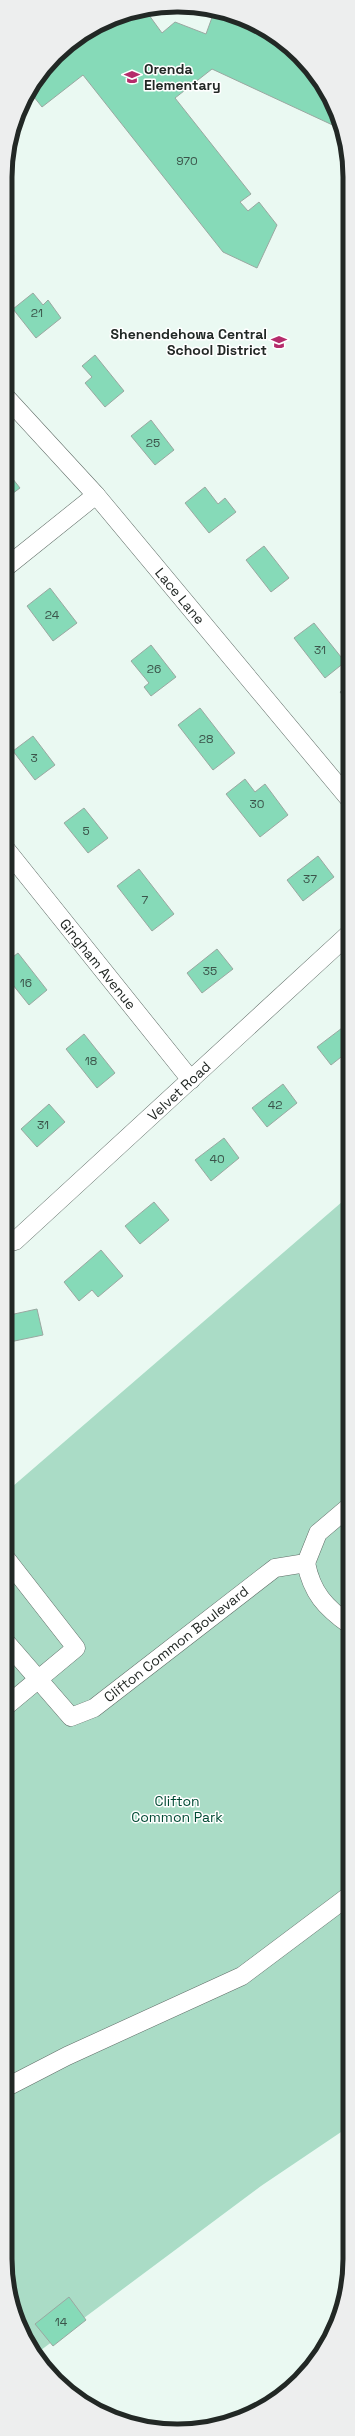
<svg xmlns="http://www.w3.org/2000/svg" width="355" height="2436" font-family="'Space Grotesk',sans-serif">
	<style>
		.green { fill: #aadcc6 }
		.building { fill: #86dab8; stroke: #9aa8a1 }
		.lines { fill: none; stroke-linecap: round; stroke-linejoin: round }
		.minor-casing { stroke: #606d67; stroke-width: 19 }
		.minor { stroke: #fff; stroke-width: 18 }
		.labels { text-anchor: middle; stroke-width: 3; stroke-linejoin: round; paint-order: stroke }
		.number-label { font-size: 12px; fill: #3b544a }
		.poi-label { font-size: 14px; font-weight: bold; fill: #222825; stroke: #fff; text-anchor: start }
		.street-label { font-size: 14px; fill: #222825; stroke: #fff }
		.park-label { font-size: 14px; fill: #004a34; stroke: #fff }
		.rim { fill: none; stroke: #222825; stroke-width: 5 }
	</style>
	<rect width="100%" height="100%" fill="#eaf9f2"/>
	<polygon class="green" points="350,1195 350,2126 261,2186 37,2353 18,2324 5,2258 5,1493"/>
	<g class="building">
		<polygon points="146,11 162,33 175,22 206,34 214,12 245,20 261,28 299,55 332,101 339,128 212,69 175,98 251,194 240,202 248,211 259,202 277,225 257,268 223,252 83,75 42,107 30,92 64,48 122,14 124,17 131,13"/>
		<polygon points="33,293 43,305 48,300 61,318 36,338 13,309"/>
		<polygon points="95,355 124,391 105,407 85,383 92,377 82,366"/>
		<polygon points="151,420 174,450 155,465 131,436"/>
		<polygon points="5,469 20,488 5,499"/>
		<polygon points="205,487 218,504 225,498 236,512 209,533 185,503"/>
		<polygon points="264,546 289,578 271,592 246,560"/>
		<polygon points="50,588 77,623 53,641 27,606"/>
		<polygon points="314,623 345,662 325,678 294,638"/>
		<polygon points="151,645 176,677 151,696 144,687 149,683 131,661"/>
		<polygon points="5,668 10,669 5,698"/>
		<polygon points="350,685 350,704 340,692"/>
		<polygon points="200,708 235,753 213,770 178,725"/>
		<polygon points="33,736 55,765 35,780 13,751"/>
		<polygon points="245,779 255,792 265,784 288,815 260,837 226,794"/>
		<polygon points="84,808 108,838 88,853 64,823"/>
		<polygon points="318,856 334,877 303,901 287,880"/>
		<polygon points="139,869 174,914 152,931 117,886"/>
		<polygon points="217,949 233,969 202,993 187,973"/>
		<polygon points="18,953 47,990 29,1005 5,975 5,963"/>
		<polygon points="350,1022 350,1050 331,1065 317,1047"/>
		<polygon points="84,1034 115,1073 97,1088 66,1049"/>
		<polygon points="283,1084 297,1103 267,1127 252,1108"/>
		<polygon points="49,1104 65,1122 37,1147 21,1129"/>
		<polygon points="224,1138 239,1158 211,1181 195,1160"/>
		<polygon points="154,1202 169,1220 140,1244 125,1226"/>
		<polygon points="101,1250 123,1276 98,1297 92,1290 79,1301 64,1282"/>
		<polygon points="37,1309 43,1335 5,1343 5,1316"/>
		<polygon points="5,2112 12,2121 5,2127"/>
		<polygon points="69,2297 86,2320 53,2346 35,2324"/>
	</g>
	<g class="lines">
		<defs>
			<g id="minor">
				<polyline points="5,396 96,495 350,800"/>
				<polyline points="5,568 96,495"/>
				<polyline points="5,848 191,1080"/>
				<polyline points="5,1244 15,1241 350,933"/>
				<path d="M306,1563C312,1593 325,1607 350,1625"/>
				<polyline points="5,1641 71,1717 94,1708 275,1568 306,1563 318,1533 350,1506"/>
				<polyline points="5,1707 76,1648 5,1557"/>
				<polyline points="5,2088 67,2056 242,1976 350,1895"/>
			</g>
		</defs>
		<use href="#minor" class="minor-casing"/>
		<use href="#minor" class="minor"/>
	</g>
	<defs>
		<symbol id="school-bare" viewBox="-9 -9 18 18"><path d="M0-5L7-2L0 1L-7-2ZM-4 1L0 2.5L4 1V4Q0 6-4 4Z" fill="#b52c6b" stroke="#fff" stroke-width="2.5" paint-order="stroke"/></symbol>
	</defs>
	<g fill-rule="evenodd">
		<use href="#school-bare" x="121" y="66" width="22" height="22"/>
		<use href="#school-bare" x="268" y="331" width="22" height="22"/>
	</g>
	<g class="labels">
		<g class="number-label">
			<text x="187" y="165">970</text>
			<text x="37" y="317">21</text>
			<text x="153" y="447">25</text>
			<text x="52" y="619">24</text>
			<text x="320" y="654">31</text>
			<text x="154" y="673">26</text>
			<text x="206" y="743">28</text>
			<text x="34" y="762">3</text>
			<text x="257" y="808">30</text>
			<text x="86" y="835">5</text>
			<text x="310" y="883">37</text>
			<text x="145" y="904">7</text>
			<text x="210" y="975">35</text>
			<text x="26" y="987">16</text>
			<text x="91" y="1065">18</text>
			<text x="275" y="1109">42</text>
			<text x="43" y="1129">31</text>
			<text x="217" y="1163">40</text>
			<text x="61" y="2326">14</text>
		</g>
		<g class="poi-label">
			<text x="144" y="74">Orenda<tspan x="144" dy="16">Elementary</tspan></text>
			<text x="267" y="339" text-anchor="end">Shenendehowa Central<tspan x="267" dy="16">School District</tspan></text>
		</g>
		<g class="street-label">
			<text transform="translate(180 596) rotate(50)" y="5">Lace Lane</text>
			<text transform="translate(98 964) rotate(51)" y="5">Gingham Avenue</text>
			<text transform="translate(179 1091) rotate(-43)" y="5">Velvet Road</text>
			<text transform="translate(176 1644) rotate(-38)" y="5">Clifton Common Boulevard</text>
		</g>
		<g class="park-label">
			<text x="177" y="1806">Clifton<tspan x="177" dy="16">Common Park</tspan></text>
		</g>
	</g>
	<path d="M0 0H355V2436H0ZM177 12H178A165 165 0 0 1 343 177V2259A165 165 0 0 1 178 2424H177A165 165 0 0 1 12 2259V177A165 165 0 0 1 177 12Z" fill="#edeeee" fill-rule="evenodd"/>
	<path class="rim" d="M177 12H178A165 165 0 0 1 343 177V2259A165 165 0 0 1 178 2424H177A165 165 0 0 1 12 2259V177A165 165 0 0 1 177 12Z"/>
</svg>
